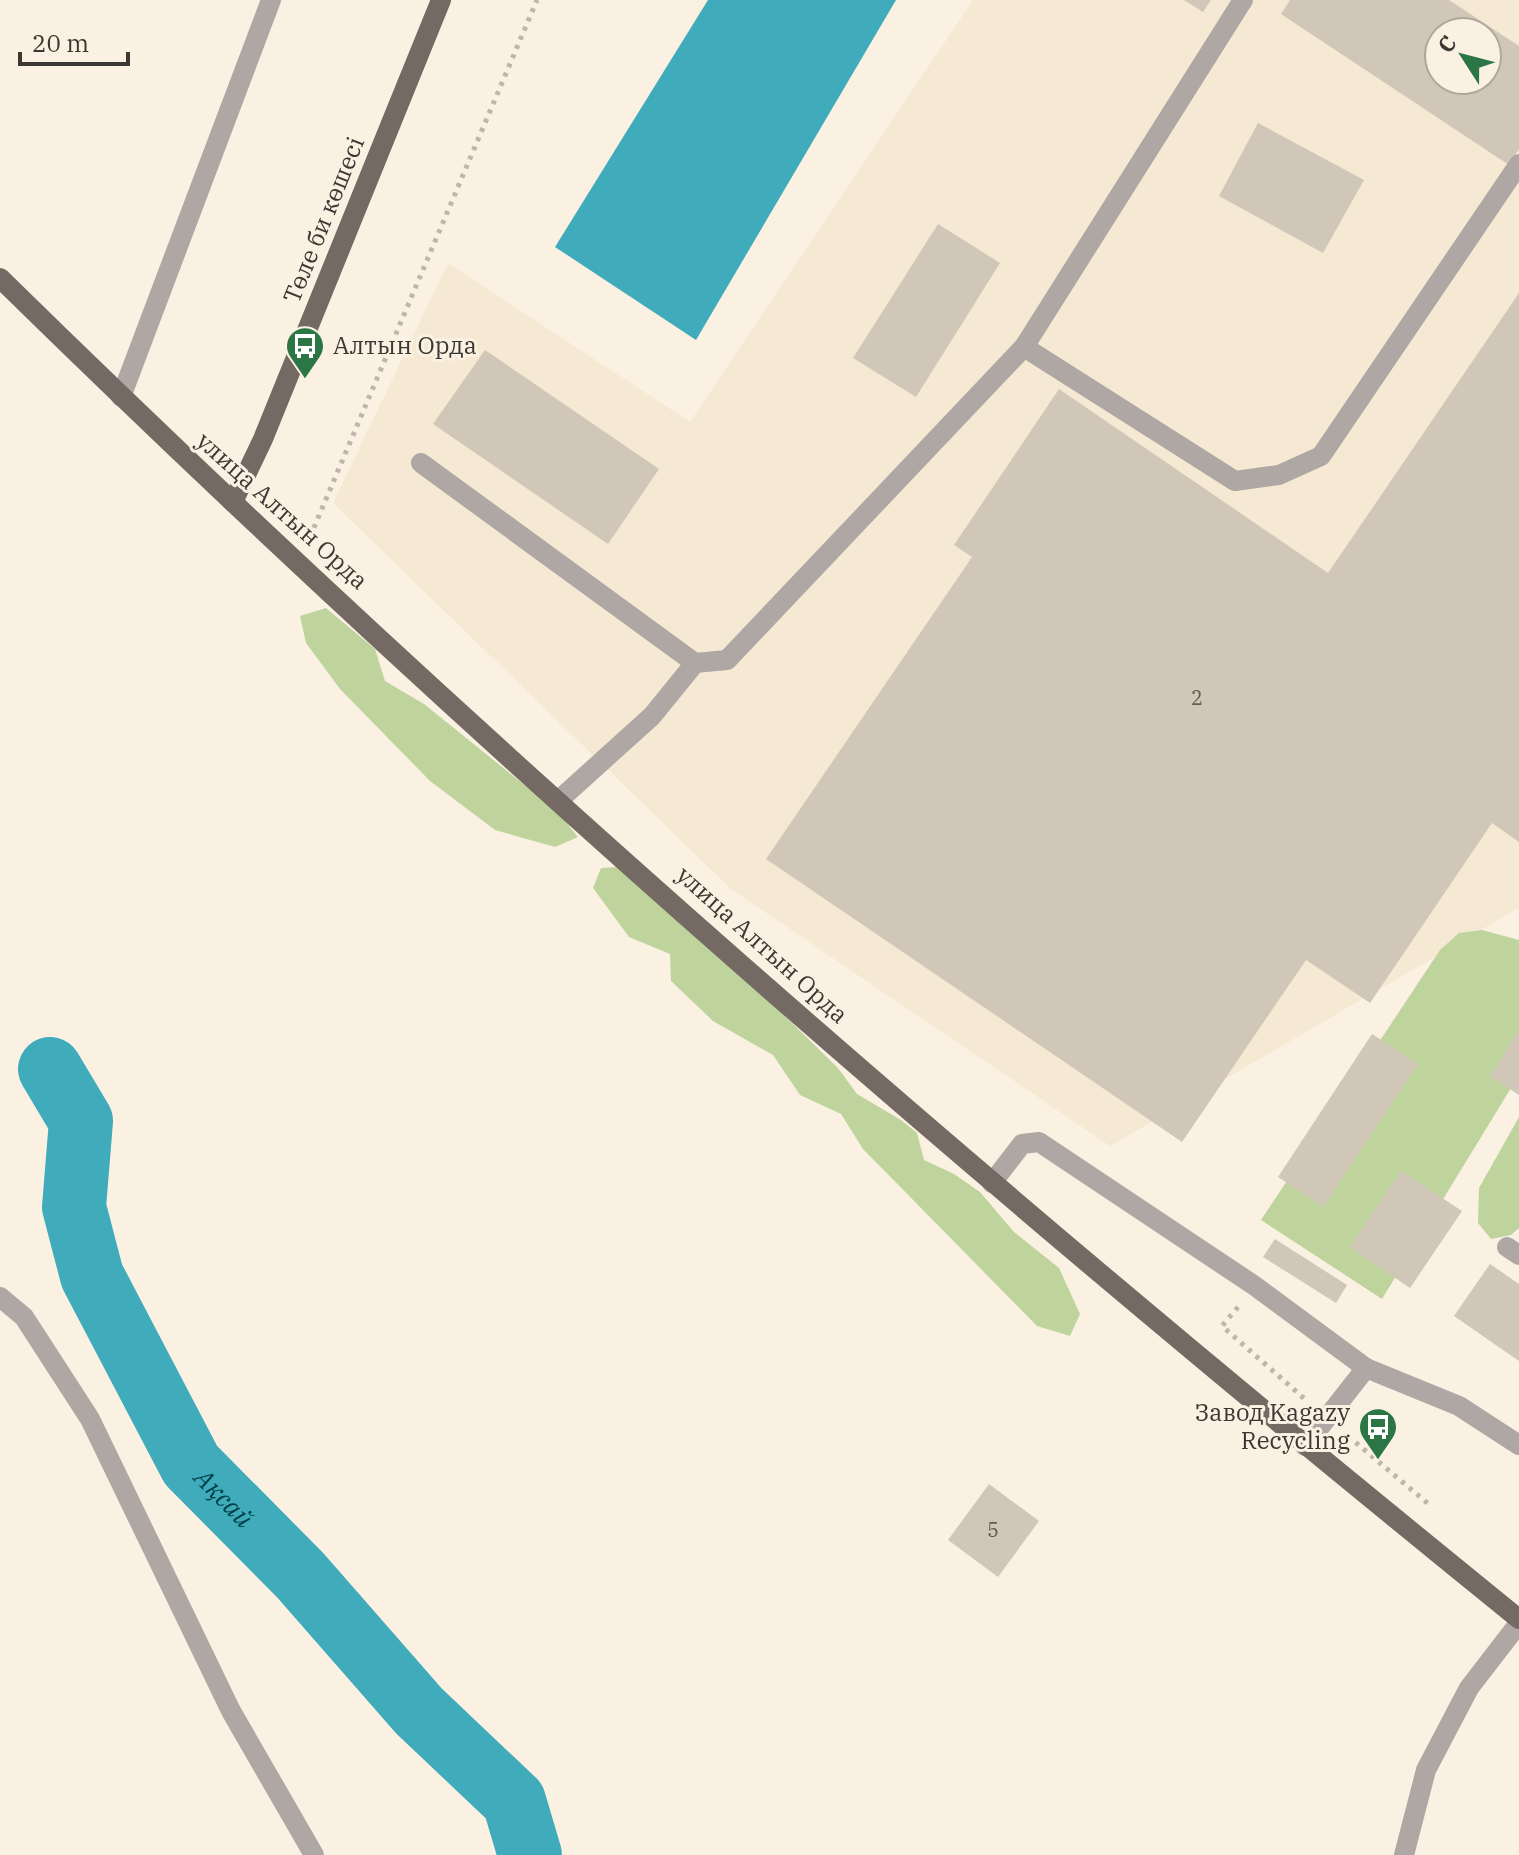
<svg xmlns="http://www.w3.org/2000/svg" width="1519" height="1855" font-family="'IBM Plex Serif',serif">
	<style>
		.built { fill: #f5e9d3; fill-rule: evenodd }
		.green { fill: #bfd49d }
		.water { fill: #40abba }
		.lines { fill: none; stroke-linecap: round; stroke-linejoin: round }
		.river { stroke: #40abba; stroke-width: 64 }
		.building { fill: #d0c7b9; fill-rule: evenodd }
		.path { stroke: #beb6ab; stroke-width: 5; stroke-dasharray: 4 6; stroke-linecap: butt }
		.minor { stroke: #aea7a4; stroke-width: 20 }
		.major { stroke: #756963; stroke-width: 20 }
		.labels { text-anchor: middle; stroke-width: 6; stroke-linejoin: round; paint-order: stroke }
		.number-label { font-size: 20px; fill: #605b54 }
		.street-label { font-size: 24px; fill: #3b3732; stroke: #faf1e3 }
		.poi-label { font-size: 24px; fill: #3b3732; stroke: #faf1e3; text-anchor: start }
		.water-label { font-size: 26px; font-style: italic; fill: #00424b; stroke: #faf1e3 }
	</style>
	<rect width="100%" height="100%" fill="#faf1e3"/>
	<path class="built" d="M973,0H1519V908L1110,1146L731,889L333,503L448,263L690,422ZM1439,32H1487V80H1439Z"/>
	<g class="green">
		<polygon points="326,608 375,649 385,681 424,704 558,812 578,837 555,847 495,830 430,781 340,689 306,643 300,616"/>
		<polygon points="618,867 741,973 838,1068 857,1094 901,1120 917,1133 924,1160 954,1174 980,1192 1014,1232 1059,1268 1080,1314 1070,1336 1037,1326 863,1149 841,1114 800,1095 773,1055 713,1021 671,981 670,954 629,937 593,888 601,868"/>
		<polygon points="1482,930 1519,940 1519,1075 1382,1299 1261,1220 1440,950 1459,933"/>
		<polygon points="1519,1117 1519,1228 1511,1235 1491,1239 1478,1223 1479,1188"/>
	</g>
	<polygon class="water" points="708,0 896,0 696,340 555,247"/>
	<g class="lines">
		<path class="river" id="s1" d="M50,1069L81,1121L74,1207L92,1276L191,1465L300,1575L419,1711L514,1801L530,1855"/>
	</g>
	<g class="building">
		<polygon points="1184,0 1211,0 1203,12"/>
		<path d="M1290,0H1449L1519,46V149L1509,165L1281,14ZM1439,32H1487V80H1439Z"/>
		<polygon points="1258,123 1364,180 1323,253 1219,196"/>
		<polygon points="938,224 1000,263 916,397 853,358"/>
		<polygon points="1519,293 1519,842 1492,823 1370,1003 1306,960 1182,1142 766,859 972,557 954,545 1059,389 1328,573"/>
		<polygon points="485,350 659,469 608,544 433,424"/>
		<polygon points="1519,1030 1519,1095 1490,1076"/>
		<polygon points="1372,1034 1418,1064 1323,1207 1278,1177"/>
		<polygon points="1401,1171 1462,1211 1410,1288 1350,1247"/>
		<polygon points="1275,1239 1347,1285 1336,1303 1263,1257"/>
		<polygon points="1490,1264 1519,1284 1519,1361 1454,1316"/>
		<polygon points="989,1484 1039,1521 998,1577 948,1540"/>
	</g>
	<g class="lines">
		<g class="path">
			<polyline points="310,537 537,0"/>
			<polyline points="1238,1307 1222,1326 1307,1401"/>
			<polyline points="1348,1436 1432,1507"/>
		</g>
		<g class="minor">
			<polyline points="1024,347 1235,481 1279,475 1321,456 1519,164"/>
			<polyline points="121,397 271,0"/>
			<polyline points="421,463 695,663 727,660 1024,347 1243,0"/>
			<polyline points="559,800 652,716 695,663"/>
			<polyline points="992,1183 1022,1144 1039,1142 1255,1286 1366,1368 1459,1406 1519,1445"/>
			<polyline points="1507,1247 1519,1255"/>
			<polyline points="0,1297 24,1317 90,1419 231,1711 314,1855"/>
			<polyline points="1305,1446 1366,1368"/>
			<polyline points="1404,1855 1426,1770 1469,1688 1519,1623"/>
		</g>
		<g class="major">
			<path d="M0,278C482,751 994,1194 1519,1619"/>
			<polyline points="233,502 263,439 441,0"/>
		</g>
	</g>
	<defs>
		<symbol id="bus-pin" viewBox="-11 -11 22 30"><path d="M0 17L-7.5 6A9.5 9.5 0 1 1 7.5 6Z" fill="#2b7644" stroke="#faf1e3"/><path d="M-5-6H5V4H4V6H2V4H-2V6H-4V4H-5ZM-3.5-4V0h7V-4ZM-3.5 1.2v1.5H-2V1.2ZM2 1.2v1.5H3.5V1.2Z" fill="#fff"/></symbol>
	</defs>
	<g fill-rule="evenodd">
		<use href="#bus-pin" x="283" y="324" width="44" height="60"/>
		<use href="#bus-pin" x="1356" y="1405" width="44" height="60"/>
	</g>
	<g class="labels">
		<g class="number-label">
			<text x="1197" y="705">2</text>
			<text x="993" y="1537">5</text>
		</g>
		<g class="street-label">
			<text transform="translate(324 220) rotate(-68)" y="8">Төле би көшесі</text>
			<text transform="translate(282 511) rotate(42)" y="8">улица Алтын Орда</text>
			<text transform="translate(762 945) rotate(42)" y="8">улица Алтын Орда</text>
		</g>
		<g class="poi-label">
			<text x="333" y="354">Алтын Орда</text>
			<text x="1350" y="1421" text-anchor="end">Завод Kagazy<tspan x="1350" dy="28">Recycling</tspan></text>
		</g>
		<g class="water-label">
			<text dy="9" stroke="none"><textPath href="#s1" startOffset="478">Ақсай</textPath></text>
		</g>
	</g>
	<g transform="translate(1463 56) rotate(306)"><circle r="38" fill="#faf1e3" stroke="#aea79c" stroke-width="2"/>
	<path d="M0-6L14 30L0 20L-14 30Z" fill="#2b7644"/>
	<text y="-12" font-size="22" font-weight="bold" text-anchor="middle" fill="#3b3732">С</text>
	</g>
	<path d="M20 52v12h108v-12" fill="none" stroke="#3b3732" stroke-width="4"/>
	<text x="32" y="52" font-size="24" fill="#3b3732" stroke="#faf1e3" stroke-width="6" paint-order="stroke">20 m</text>
</svg>
